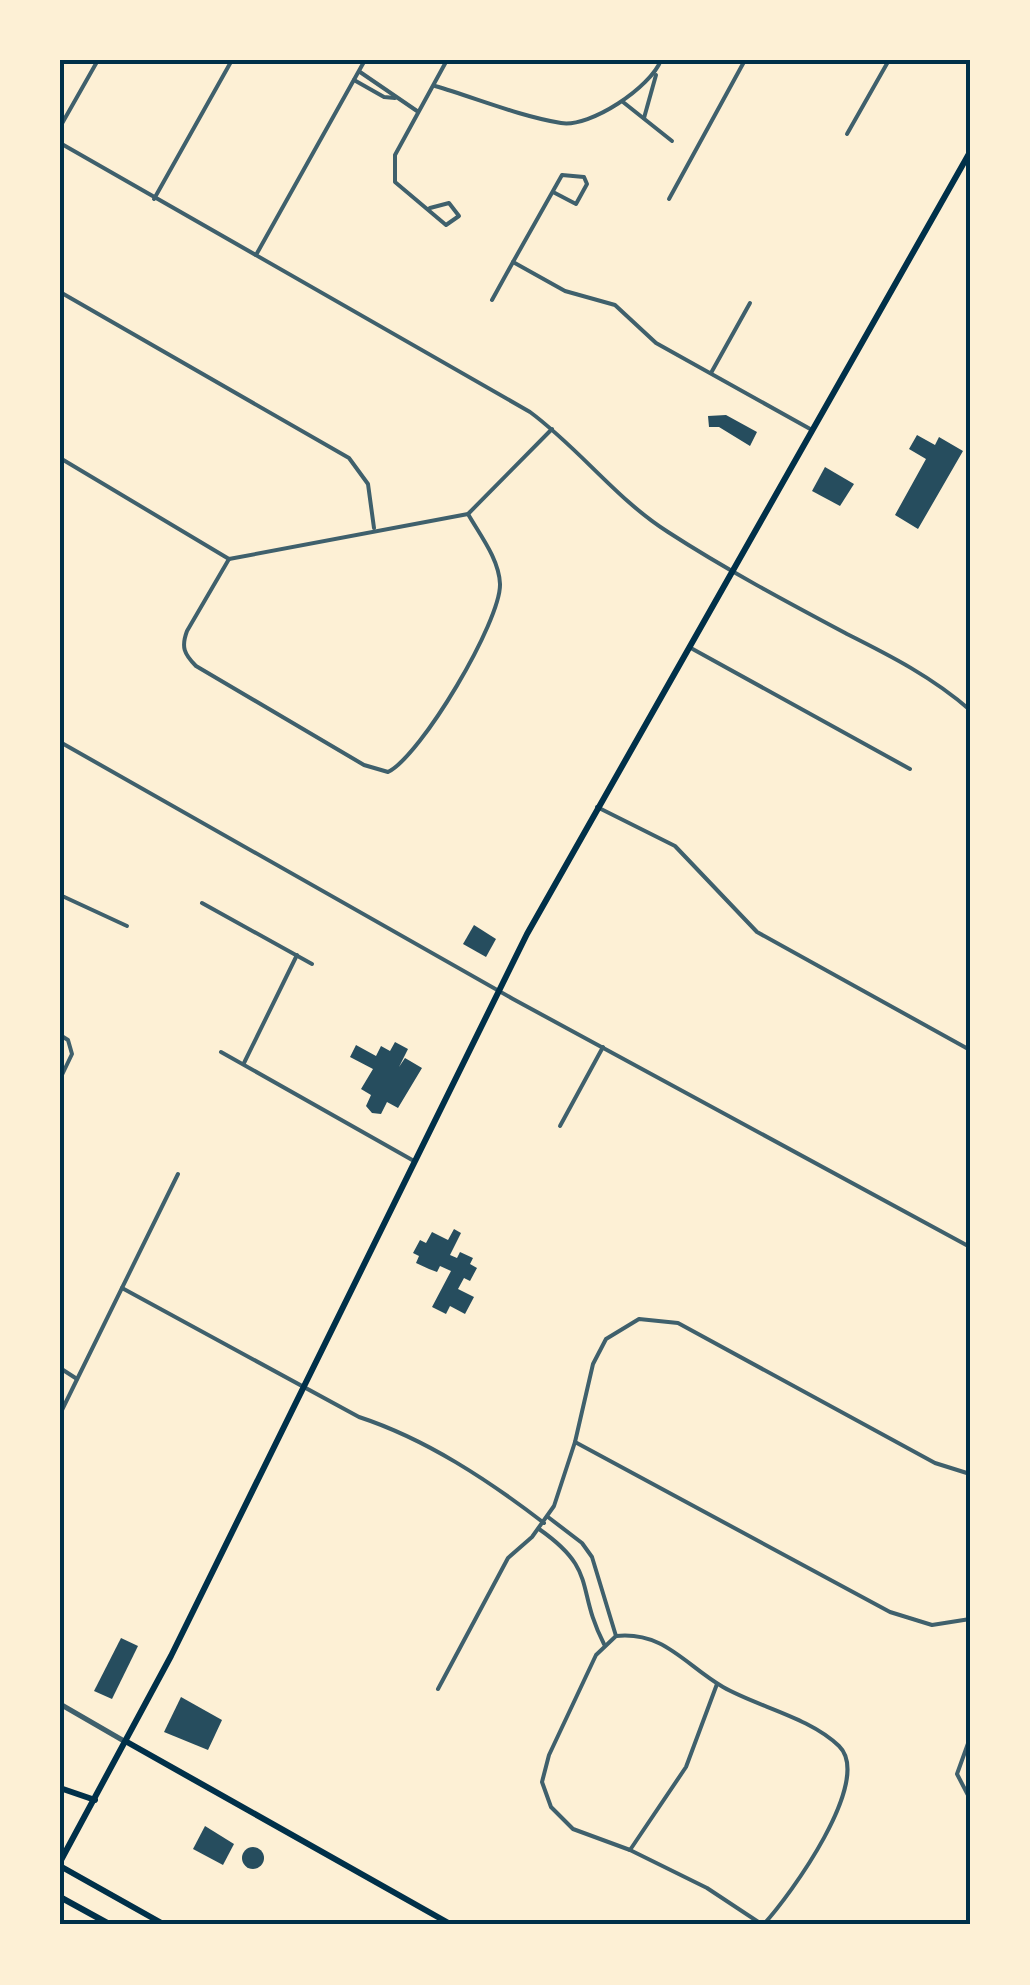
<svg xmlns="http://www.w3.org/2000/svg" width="1030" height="1985" font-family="'PT Sans Narrow',sans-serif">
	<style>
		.building { fill: #264d5e }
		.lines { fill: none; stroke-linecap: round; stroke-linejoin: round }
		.minor { stroke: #3f606c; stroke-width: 4 }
		.tertiary { stroke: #3f606c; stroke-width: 5 }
		.primary { stroke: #003049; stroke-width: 6 }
		.motorway { stroke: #003049; stroke-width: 6 }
		.neatline { fill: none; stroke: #003049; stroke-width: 4 }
	</style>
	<rect width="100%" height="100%" fill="#fdf0d5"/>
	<g class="building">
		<polygon points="726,415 757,432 750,446 719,427 709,427 708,416"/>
		<polygon points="917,435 935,445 939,437 963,451 918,529 895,515 926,459 909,449"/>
		<polygon points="825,467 854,484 840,506 812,491"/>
		<polygon points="474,925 496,939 486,957 463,944"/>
		<polygon points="395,1042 408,1049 399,1067 405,1058 422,1068 398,1108 387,1102 381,1114 372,1113 366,1106 371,1095 361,1089 373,1069 350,1057 356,1045 376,1056 381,1046 390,1051"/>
		<polygon points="454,1229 461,1233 450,1255 457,1258 460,1252 473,1258 470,1264 477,1268 470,1281 464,1278 458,1289 474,1297 465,1314 450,1306 446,1314 432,1307 451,1271 440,1266 437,1272 429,1269 416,1263 419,1256 413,1253 420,1240 426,1243 432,1232 448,1240"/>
		<polygon points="121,1638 138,1646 112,1699 94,1691"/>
		<polygon points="181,1697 222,1720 208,1750 164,1732"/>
		<polygon points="205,1826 234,1844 223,1865 193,1849"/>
		<circle cx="253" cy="1858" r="11"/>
	</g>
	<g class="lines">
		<g class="minor">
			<polyline points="360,72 417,111"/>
			<polyline points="354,80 384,97 395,98"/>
			<path d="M435,86C476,98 519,116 561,123C590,128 651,87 661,60"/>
			<polyline points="623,102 672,141"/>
			<polyline points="644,118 656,75"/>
			<polyline points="60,127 98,60"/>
			<polyline points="847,134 889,60"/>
			<path d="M60,143L530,412C580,449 616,499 668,532C725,569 787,602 847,634C891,656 932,677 970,710"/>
			<polyline points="553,192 576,204 587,184 584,177 562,175 513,262 565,291 615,305 656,343 812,430"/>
			<polyline points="154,199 232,60"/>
			<polyline points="669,199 745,60"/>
			<polyline points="430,208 449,203 459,216 446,225 395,182 395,155 447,60"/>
			<polyline points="256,255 365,60"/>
			<polyline points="60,292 349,458 368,484 374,528"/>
			<polyline points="492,300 513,262"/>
			<polyline points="711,373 750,303"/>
			<polyline points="60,458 229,559 468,514 552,429"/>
			<path d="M229,559L187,631C181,647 184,654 196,666L364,765L388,772C421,756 501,621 500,584C499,559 480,535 468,514"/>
			<polyline points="689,647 910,769"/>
			<polyline points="60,742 513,999 970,1247"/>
			<polyline points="597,807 675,846 757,932 970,1050"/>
			<polyline points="60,895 127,926"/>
			<polyline points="202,903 312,964"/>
			<polyline points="60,1035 68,1040 72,1054 60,1079"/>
			<polyline points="221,1052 414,1161"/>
			<polyline points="244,1063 297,955"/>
			<polyline points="560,1126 603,1047"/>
			<path d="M122,1288L359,1417C426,1439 488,1480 544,1523"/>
			<polyline points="60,1368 77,1379"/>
			<polyline points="60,1414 178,1174"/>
			<polyline points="575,1442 890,1612 932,1625 970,1619"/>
			<polyline points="969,1474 970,1554"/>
			<polyline points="548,1517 582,1543 592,1557 616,1636"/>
			<path d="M539,1529C599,1571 575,1588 604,1644"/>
			<path d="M616,1636C664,1631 685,1665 723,1687C758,1707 809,1717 839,1746C874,1780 790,1896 763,1925"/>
			<polyline points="616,1636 596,1655 549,1755 542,1782 551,1807 573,1829 630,1850 707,1888 763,1925"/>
			<polyline points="438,1689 508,1558 532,1537 554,1506 575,1442 593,1364 606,1339 639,1319 678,1323 935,1463 970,1474"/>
			<polyline points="970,1738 957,1774 970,1799"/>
			<polyline points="630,1850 686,1767 717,1684"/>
		</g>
		<polyline class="tertiary" points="60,1704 124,1741"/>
		<g class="primary">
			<polyline points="127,1742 452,1925"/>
			<polyline points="60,1862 171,1656 527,934 970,152"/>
		</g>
		<g class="motorway">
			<polyline points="60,1788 95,1800"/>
			<polyline points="60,1866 165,1925"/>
			<polyline points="60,1897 111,1925"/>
		</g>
	</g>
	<rect width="1030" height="1985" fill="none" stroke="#fdf0d5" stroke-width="125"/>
	<rect x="62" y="62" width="906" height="1860" class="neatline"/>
</svg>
